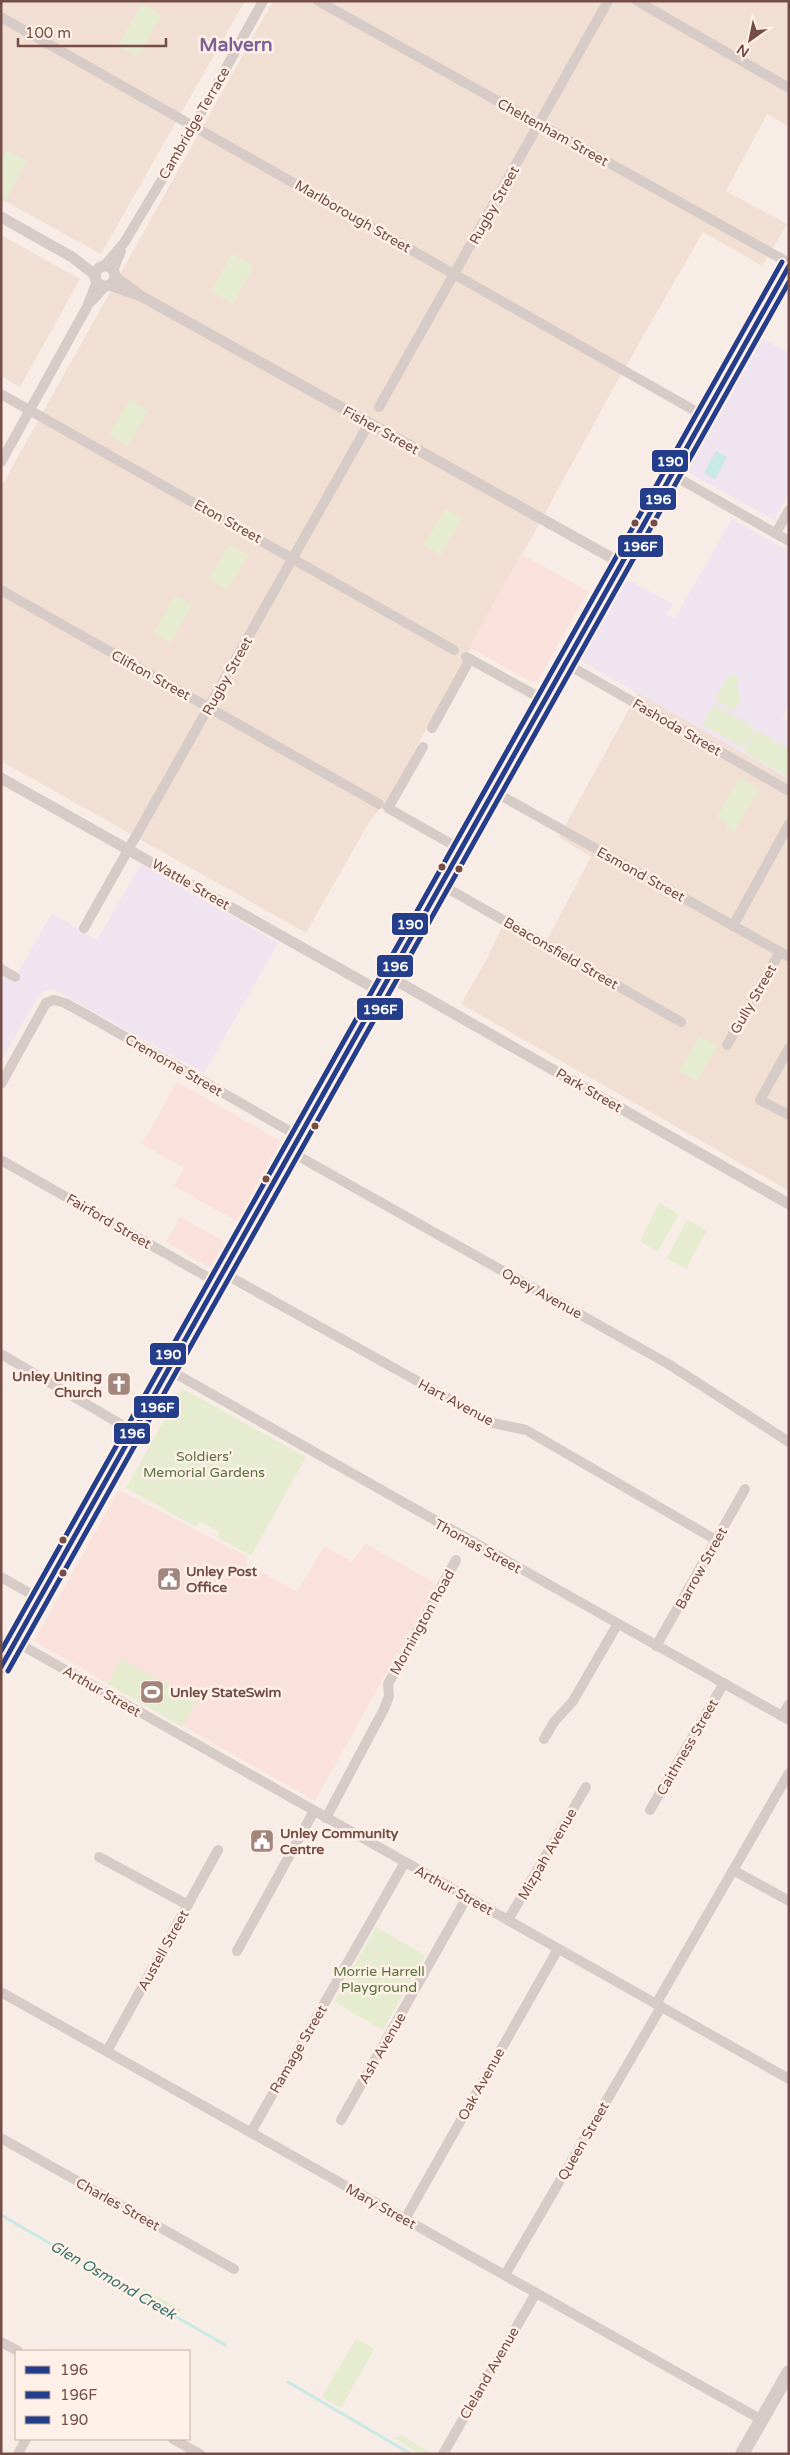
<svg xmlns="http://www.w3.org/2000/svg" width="790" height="2455" font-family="'Varela Round',sans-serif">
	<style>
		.residential { fill: #f2dfd4 }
		.commercial { fill: #fbe1dc }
		.education { fill: #efe4f0 }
		.green { fill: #e6ecd0 }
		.water { fill: #c8e9e5 }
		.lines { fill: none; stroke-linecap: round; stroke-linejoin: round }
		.stream { stroke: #c8e9e5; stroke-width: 3 }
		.minor { stroke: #d7cbc8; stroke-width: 10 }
		.tertiary { stroke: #d7cbc8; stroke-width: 11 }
		.secondary { stroke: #d7cbc8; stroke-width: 14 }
		.bus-1-casing { stroke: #fff1e7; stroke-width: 9 }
		.bus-2-casing { stroke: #fff1e7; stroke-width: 9 }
		.bus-3-casing { stroke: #fff1e7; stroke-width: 9 }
		.bus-1 { stroke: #243e8c; stroke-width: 5 }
		.bus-2 { stroke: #243e8c; stroke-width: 5 }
		.bus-3 { stroke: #243e8c; stroke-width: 5 }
		.bus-dot { fill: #744e46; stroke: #fff1e7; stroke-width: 2 }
		.labels { text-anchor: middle; stroke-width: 5; stroke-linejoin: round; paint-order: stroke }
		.street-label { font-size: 14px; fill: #744e46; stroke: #fff1e7 }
		.poi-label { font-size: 14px; font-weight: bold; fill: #744e46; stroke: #fff1e7; text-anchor: start }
		.park-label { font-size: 14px; fill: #58753c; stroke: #fff1e7 }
		.water-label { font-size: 15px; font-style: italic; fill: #377472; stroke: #fff1e7 }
		.district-label { font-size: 19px; font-weight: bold; fill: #7b6298; stroke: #fff1e7 }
		.line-badge { stroke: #fff1e7; stroke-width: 2 }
		.badge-label { font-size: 14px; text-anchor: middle; font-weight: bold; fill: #fff }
	</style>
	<rect width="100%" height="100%" fill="#f7ede6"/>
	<g class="residential">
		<polygon points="1,1 245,1 101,254 1,199"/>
		<polygon points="273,1 789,1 789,127 767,114 726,191 787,224 762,266 703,232 618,380 387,801 371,819 306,933 1,761 1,487"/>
		<polygon points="1,235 80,279 20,387 1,376"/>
		<polygon points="638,693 789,779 789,1191 461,1004 488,957 503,924 543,947 591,857 559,837"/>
	</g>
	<g class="commercial">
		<polygon points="521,554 588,591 538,680 531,682 469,647"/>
		<polygon points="177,1082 281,1141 246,1204 247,1206 236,1221 174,1186 184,1168 142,1144"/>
		<polygon points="180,1217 225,1242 210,1268 166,1242"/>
		<polygon points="119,1490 249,1557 245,1563 297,1592 324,1546 352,1562 365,1543 436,1584 315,1801 34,1641"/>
	</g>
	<g class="education">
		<polygon points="756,335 789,353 789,493 774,520 682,469"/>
		<polygon points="732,519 789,551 789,706 782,718 789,722 789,779 581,661 627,579 673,604 667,614 675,618"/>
		<polygon points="141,864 278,943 204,1073 53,989 46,990 39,995 1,1061 1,975 13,982 52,913 97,940"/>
	</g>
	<g class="green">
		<polygon points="142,4 161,15 138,57 118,46"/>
		<polygon points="7,150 27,161 4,203 1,201 1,160"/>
		<polygon points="232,254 254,266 233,304 211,291"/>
		<polygon points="130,400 148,411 128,446 109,435"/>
		<polygon points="445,509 462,518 441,555 424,545"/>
		<polygon points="229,544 248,555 228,590 209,579"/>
		<polygon points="175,595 192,605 170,643 154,633"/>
		<polygon points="731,674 740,680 737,687 741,700 734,711 715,700 728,676"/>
		<polygon points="714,704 755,728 744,748 702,725"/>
		<polygon points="756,730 789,749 787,776 744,752"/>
		<polygon points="739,777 759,789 734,832 726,827 728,824 717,817"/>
		<polygon points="699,1037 718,1045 697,1081 679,1071"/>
		<polygon points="659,1203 679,1214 657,1252 640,1241"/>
		<polygon points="687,1220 707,1230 686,1269 667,1258"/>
		<polygon points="182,1388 306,1457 251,1556 217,1537 219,1532 199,1521 196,1527 126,1488"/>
		<polygon points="121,1659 197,1700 182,1727 108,1684"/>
		<polygon points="376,1927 425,1955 383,2030 334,2002"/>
		<polygon points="143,2288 181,2310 177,2317 132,2291"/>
		<polygon points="356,2338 374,2349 341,2408 322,2397"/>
		<polygon points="402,2436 430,2452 419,2453 393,2437"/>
	</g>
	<polygon class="water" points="716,451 727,457 715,479 704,473"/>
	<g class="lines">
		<g class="stream">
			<polyline points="1,2215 225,2345"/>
			<polyline points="288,2382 411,2454"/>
		</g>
		<g class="minor">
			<polyline points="318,1 789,263"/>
			<polyline points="637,1 789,88"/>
			<polyline points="1,17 704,416"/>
			<polyline points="104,266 124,243 194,126 263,1"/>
			<polyline points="113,271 121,251"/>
			<polyline points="92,301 105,286"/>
			<polyline points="1,394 454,650"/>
			<polyline points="379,407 608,1"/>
			<polyline points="1,462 87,307 97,281"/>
			<polyline points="671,474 789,541"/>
			<polyline points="776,533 789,510"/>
			<polyline points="1,590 379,804"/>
			<polyline points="466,657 544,700"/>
			<polyline points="565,663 789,791"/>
			<polyline points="432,728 470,659"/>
			<polyline points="423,747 388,808 460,849"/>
			<polyline points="493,791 789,957"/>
			<polyline points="440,884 681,1022"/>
			<polyline points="733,926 789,824"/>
			<polyline points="84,928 369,423"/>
			<polyline points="1,969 15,977"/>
			<polyline points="727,1045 780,952"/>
			<polyline points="789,1048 760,1100 789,1115"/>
			<polyline points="1,1084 46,1003 54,1000 65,1003 87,1015 300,1137"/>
			<polyline points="291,1152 670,1365 789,1442"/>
			<polyline points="1,1160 218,1283"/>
			<polyline points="223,1273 493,1423 526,1430 716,1540"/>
			<polyline points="1,1354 134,1432"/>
			<polyline points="169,1370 789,1720"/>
			<polyline points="1,1577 40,1599"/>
			<polyline points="16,1642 789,2079"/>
			<polyline points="656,1646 745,1489"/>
			<polyline points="782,1716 789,1704"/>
			<polyline points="544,1739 554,1722 573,1701 617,1625"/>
			<polyline points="650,1810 724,1683"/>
			<polyline points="326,1818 384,1709 389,1696 388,1684 456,1560"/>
			<polyline points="99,1857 188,1905"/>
			<polyline points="733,1870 789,1901"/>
			<polyline points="508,1920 586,1787"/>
			<polyline points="237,1951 314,1811"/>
			<polyline points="1,1992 762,2420"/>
			<polyline points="656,2004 789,1773"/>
			<polyline points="107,2051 218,1850"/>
			<polyline points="341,2120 467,1897"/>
			<polyline points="251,2132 405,1862"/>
			<polyline points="1,2138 234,2269"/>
			<polyline points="405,2219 558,1949"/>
			<polyline points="505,2275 661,2007"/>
			<polyline points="1,2342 18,2351"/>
			<polyline points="173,2439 200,2454"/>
			<polyline points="18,2454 26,2439"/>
			<polyline points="443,2454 536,2293"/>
		</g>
		<g class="tertiary">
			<polyline points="1,217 72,257 95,275"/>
			<circle cx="105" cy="276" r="10"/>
			<polyline points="110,285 141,296 115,277"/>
			<polyline points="141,296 621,563"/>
			<polyline points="1,778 381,992"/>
			<polyline points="388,976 789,1204"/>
		</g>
		<g class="secondary">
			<polyline points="1,1667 789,266"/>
			<polyline points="742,2454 789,2372"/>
		</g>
		<defs>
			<polyline id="bus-1" points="1,1667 789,266"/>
			<polyline id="bus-2" points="8,1671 789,282"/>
			<polyline id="bus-3" points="1,1651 782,262"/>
		</defs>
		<use href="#bus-1" class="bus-1-casing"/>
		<use href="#bus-2" class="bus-2-casing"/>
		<use href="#bus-3" class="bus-3-casing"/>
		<use href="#bus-1" class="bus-1"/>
		<use href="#bus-2" class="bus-2"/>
		<use href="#bus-3" class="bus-3"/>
	</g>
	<defs>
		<symbol id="church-square" viewBox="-11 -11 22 22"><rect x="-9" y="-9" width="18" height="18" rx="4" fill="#a2867e" stroke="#fff1e7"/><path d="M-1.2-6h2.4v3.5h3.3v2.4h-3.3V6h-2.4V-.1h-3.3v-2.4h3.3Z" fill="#fff"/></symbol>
		<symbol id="civic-square" viewBox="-11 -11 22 22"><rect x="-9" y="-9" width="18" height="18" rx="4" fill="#a2867e" stroke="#fff1e7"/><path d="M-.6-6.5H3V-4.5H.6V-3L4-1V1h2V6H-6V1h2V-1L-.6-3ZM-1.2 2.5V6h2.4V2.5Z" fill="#fff"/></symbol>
		<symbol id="stadium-square" viewBox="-11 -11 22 22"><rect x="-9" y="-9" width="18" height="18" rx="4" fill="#a2867e" stroke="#fff1e7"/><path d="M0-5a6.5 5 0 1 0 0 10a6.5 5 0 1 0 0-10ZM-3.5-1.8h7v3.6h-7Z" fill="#fff"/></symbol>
	</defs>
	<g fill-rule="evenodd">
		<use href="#church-square" x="105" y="1370" width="28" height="28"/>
		<use href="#civic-square" x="155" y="1565" width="28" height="28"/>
		<use href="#stadium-square" x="138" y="1678" width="28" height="28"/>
		<use href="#civic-square" x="248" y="1827" width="28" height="28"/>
	</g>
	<g class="bus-dot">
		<circle cx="635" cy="523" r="4.5"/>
		<circle cx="654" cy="523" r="4.5"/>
		<circle cx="442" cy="867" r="4.5"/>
		<circle cx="459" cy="869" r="4.5"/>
		<circle cx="315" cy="1126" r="4.5"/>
		<circle cx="266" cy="1179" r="4.5"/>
		<circle cx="63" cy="1540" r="4.5"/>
		<circle cx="63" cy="1573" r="4.5"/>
	</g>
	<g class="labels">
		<g class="street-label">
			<text transform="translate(194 123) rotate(-60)" y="5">Cambridge Terrace</text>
			<text transform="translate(553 132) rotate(29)" y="5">Cheltenham Street</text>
			<text transform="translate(494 205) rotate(-61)" y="5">Rugby Street</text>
			<text transform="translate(353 216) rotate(30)" y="5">Marlborough Street</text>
			<text transform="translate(381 430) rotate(29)" y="5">Fisher Street</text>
			<text transform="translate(228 521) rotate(29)" y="5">Eton Street</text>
			<text transform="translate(151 675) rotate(29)" y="5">Clifton Street</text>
			<text transform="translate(227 676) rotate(-61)" y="5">Rugby Street</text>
			<text transform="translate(677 727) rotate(30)" y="5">Fashoda Street</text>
			<text transform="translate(641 874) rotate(29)" y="5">Esmond Street</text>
			<text transform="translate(191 884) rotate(30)" y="5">Wattle Street</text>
			<text transform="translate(561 953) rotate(30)" y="5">Beaconsfield Street</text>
			<text transform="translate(753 999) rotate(-60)" y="5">Gully Street</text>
			<text transform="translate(174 1065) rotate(30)" y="5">Cremorne Street</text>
			<text transform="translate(589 1090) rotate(30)" y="5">Park Street</text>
			<text transform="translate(109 1221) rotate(30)" y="5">Fairford Street</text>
			<text transform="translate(542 1293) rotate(29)" y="5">Opey Avenue</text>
			<text transform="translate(456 1402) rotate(28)" y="5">Hart Avenue</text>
			<text transform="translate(478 1546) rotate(29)" y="5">Thomas Street</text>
			<text transform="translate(701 1568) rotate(-61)" y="5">Barrow Street</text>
			<text transform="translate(422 1622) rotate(-61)" y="5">Mornington Road</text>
			<text transform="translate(102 1691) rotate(30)" y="5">Arthur Street</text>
			<text transform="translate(687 1747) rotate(-60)" y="5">Caithness Street</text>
			<text transform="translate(547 1854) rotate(-60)" y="5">Mizpah Avenue</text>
			<text transform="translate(454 1890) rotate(29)" y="5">Arthur Street</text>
			<text transform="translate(163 1950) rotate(-61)" y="5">Austell Street</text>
			<text transform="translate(382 2048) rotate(-60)" y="5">Ash Avenue</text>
			<text transform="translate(298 2049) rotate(-60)" y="5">Ramage Street</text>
			<text transform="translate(481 2084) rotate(-61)" y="5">Oak Avenue</text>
			<text transform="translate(583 2141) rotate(-60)" y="5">Queen Street</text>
			<text transform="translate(118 2204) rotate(29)" y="5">Charles Street</text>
			<text transform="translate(381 2206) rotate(29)" y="5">Mary Street</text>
			<text transform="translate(489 2373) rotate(-60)" y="5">Cleland Avenue</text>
		</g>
		<g class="poi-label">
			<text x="102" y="1381" text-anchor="end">Unley Uniting<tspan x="102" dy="16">Church</tspan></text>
			<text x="186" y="1576">Unley Post<tspan x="186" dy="16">Office</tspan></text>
			<text x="170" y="1697">Unley StateSwim</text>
			<text x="280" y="1838">Unley Community<tspan x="280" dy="16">Centre</tspan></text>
		</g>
		<g class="park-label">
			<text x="204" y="1461">Soldiers'<tspan x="204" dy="16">Memorial Gardens</tspan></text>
			<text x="379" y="1976">Morrie Harrell<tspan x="379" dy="16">Playground</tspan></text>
		</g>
		<g class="water-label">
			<text transform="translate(113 2280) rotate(30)" y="5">Glen Osmond Creek</text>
		</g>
		<g class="district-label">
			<text x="236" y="51">Malvern</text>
		</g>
	</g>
	<g class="line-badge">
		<rect x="651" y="449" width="38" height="24" rx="5" fill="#243e8c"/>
		<rect x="639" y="487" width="38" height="24" rx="5" fill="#243e8c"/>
		<rect x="617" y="534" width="47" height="24" rx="5" fill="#243e8c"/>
		<rect x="391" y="912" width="38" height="24" rx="5" fill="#243e8c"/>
		<rect x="376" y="954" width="38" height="24" rx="5" fill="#243e8c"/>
		<rect x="356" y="997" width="48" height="24" rx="5" fill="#243e8c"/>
		<rect x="149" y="1342" width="38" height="24" rx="5" fill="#243e8c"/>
		<rect x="133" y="1395" width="47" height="24" rx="5" fill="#243e8c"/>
		<rect x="113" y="1422" width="38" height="23" rx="5" fill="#243e8c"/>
	</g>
	<g class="badge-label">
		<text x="670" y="466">190</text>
		<text x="658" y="504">196</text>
		<text x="640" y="551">196F</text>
		<text x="410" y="929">190</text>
		<text x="395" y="971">196</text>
		<text x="380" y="1014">196F</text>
		<text x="168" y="1359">190</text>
		<text x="157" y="1412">196F</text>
		<text x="132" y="1438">196</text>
	</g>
	<rect width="790" height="2455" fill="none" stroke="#744e46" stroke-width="5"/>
	<rect x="15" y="2350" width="175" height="90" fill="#fff1e7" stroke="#c7b0a7"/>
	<rect x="25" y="2366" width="25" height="8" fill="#243e8c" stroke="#c7b0a7"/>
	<text x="60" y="2375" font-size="15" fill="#744e46">196</text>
	<rect x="25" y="2391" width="25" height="8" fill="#243e8c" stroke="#c7b0a7"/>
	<text x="60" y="2400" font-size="15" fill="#744e46">196F</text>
	<rect x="25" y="2416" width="25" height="8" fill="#243e8c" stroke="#c7b0a7"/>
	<text x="60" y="2425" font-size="15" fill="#744e46">190</text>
	<g transform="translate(750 40) rotate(213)" stroke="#fff1e7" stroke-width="4" paint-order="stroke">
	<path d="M0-4L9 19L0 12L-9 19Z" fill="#744e46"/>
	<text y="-8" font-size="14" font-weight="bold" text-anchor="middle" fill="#744e46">N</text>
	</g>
	<path d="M18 38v8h148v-8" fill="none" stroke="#744e46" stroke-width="2.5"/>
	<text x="25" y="38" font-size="15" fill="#744e46" stroke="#fff1e7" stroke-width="4" paint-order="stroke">100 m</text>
</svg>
